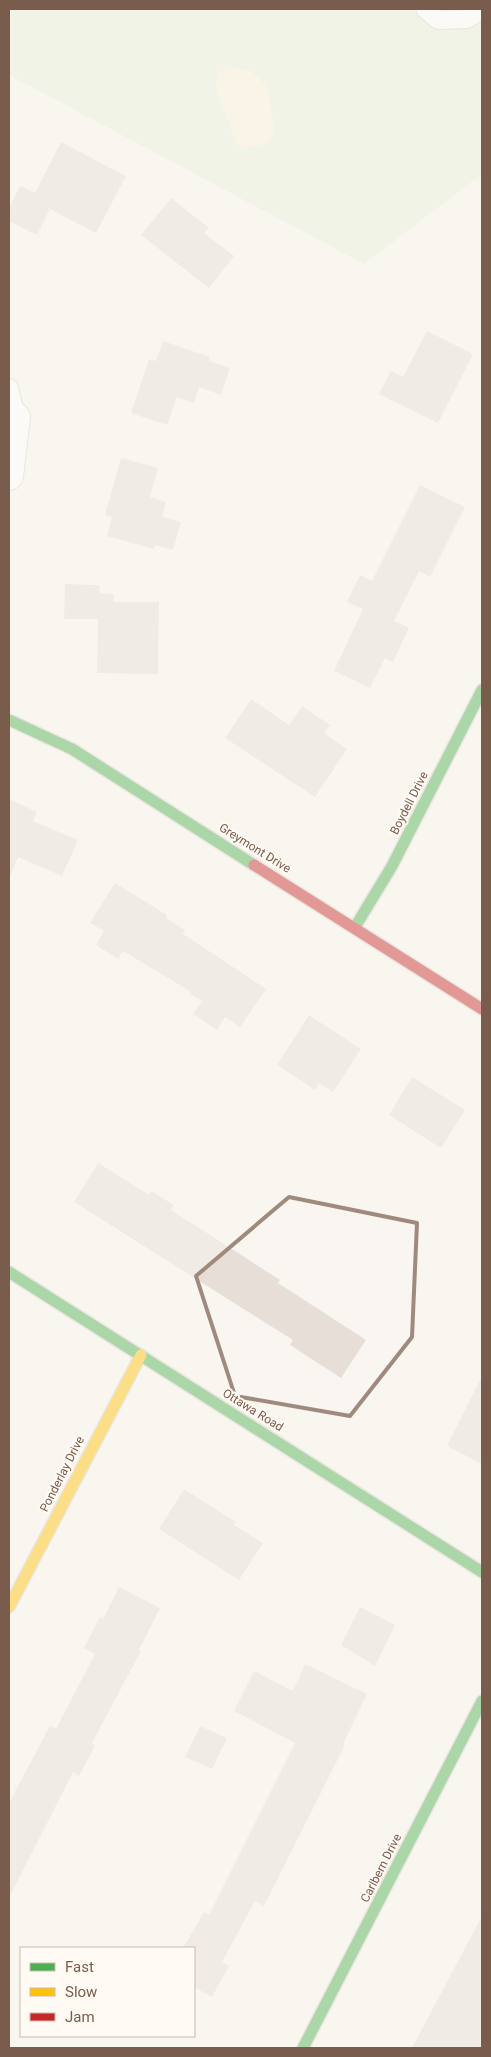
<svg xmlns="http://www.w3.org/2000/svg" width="491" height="2057" font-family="Roboto,sans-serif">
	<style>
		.green { fill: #e7f0db }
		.sand { fill: #fbf2d9 }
		.building { fill: #e6ded7 }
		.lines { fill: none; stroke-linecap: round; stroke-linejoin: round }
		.lane-casing { stroke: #d7d1cb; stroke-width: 20 }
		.street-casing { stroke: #d7d1cb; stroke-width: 30 }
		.fast-casing { stroke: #d9d2cb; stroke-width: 14 }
		.slow-casing { stroke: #d9d2cb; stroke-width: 14 }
		.jam-casing { stroke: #d9d2cb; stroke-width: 14 }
		.lane { stroke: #fefefd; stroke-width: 18 }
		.street { stroke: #fefefd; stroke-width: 28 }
		.fast { stroke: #4caf50; stroke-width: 11 }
		.slow { stroke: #ffc107; stroke-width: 11 }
		.jam { stroke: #c62828; stroke-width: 11 }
		.marked { fill: none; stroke: #9f8a7d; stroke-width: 4; stroke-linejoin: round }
		.labels { text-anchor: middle; stroke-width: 4; stroke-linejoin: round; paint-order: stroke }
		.street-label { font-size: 12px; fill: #7a5c4d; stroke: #fffaf3 }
	</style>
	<rect width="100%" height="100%" fill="#f9f5f0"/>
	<polygon class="green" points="9,9 482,9 482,174 364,264 9,75"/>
	<polygon class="sand" points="232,67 252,72 266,86 274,125 272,137 265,144 245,148 237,144 216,88 218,77 222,70"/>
	<g class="building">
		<polygon points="61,142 126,176 96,233 50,209 37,235 9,221 9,208 20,186 35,193"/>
		<polygon points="171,198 209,228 204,233 234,256 209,288 141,235"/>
		<polygon points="427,331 473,354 438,423 379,394 391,371 403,377"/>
		<polygon points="163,341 210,357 209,361 230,368 221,395 199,387 194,403 177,397 167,425 131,413 149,359 156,361"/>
		<polygon points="121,458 158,468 150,497 166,502 162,517 181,522 173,550 155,545 154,549 107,536 112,517 105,515"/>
		<polygon points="420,485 465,507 430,577 419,571 394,621 409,628 393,662 385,658 370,688 334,671 363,609 347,602 360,575 372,581"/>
		<polygon points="65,584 99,585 100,593 114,594 113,602 159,602 158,674 97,673 98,619 64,619"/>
		<polygon points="251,699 289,725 302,706 330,725 324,733 347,749 315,797 225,738"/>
		<polygon points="9,799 37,812 33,821 78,840 62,876 18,857 9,879"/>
		<polygon points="115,883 167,915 166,918 185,930 183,934 266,989 240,1027 225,1017 217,1030 193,1014 202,1001 190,994 191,992 123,951 118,959 96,945 104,931 90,923"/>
		<polygon points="309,1015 361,1049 333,1092 319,1083 315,1090 277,1065"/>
		<polygon points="412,1077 465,1110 441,1148 389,1115"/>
		<polygon points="98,1163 149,1195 151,1191 174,1205 171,1210 280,1280 278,1283 366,1340 341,1378 290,1345 293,1340 74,1202"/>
		<polygon points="482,1376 482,1464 447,1446"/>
		<polygon points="184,1489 236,1522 234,1525 263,1543 239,1580 159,1529"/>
		<polygon points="119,1587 160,1608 139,1650 141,1651 92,1743 95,1746 79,1776 73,1772 9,1898 9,1803 50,1726 56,1729 95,1654 84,1648 100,1617 103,1619"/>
		<polygon points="360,1607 395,1625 375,1666 341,1645"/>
		<polygon points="305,1664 367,1694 343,1744 345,1745 264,1906 255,1901 222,1962 229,1966 212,1997 194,1987 194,1948 183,1948 204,1912 209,1915 295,1743 234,1711 254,1671 293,1691"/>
		<polygon points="200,1726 227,1738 212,1769 185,1757"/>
		<polygon points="482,1916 482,2048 412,2048"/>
	</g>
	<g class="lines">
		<defs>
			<g id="lane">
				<polyline points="425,9 438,20 467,19 482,9"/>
				<polyline points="9,388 16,417"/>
			</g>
			<polyline id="street" points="9,476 16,417"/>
			<g id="fast">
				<polyline points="9,720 72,749 254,865"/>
				<polyline points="355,927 392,866 482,690"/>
				<polyline points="9,1272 482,1572"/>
				<polyline points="303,2048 482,1701"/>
			</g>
			<polyline id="slow" points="9,1607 141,1355"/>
			<polyline id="jam" points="254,865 482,1009"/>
		</defs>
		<use href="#lane" class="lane-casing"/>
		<use href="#street" class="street-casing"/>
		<use href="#fast" class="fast-casing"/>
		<use href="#slow" class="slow-casing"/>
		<use href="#jam" class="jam-casing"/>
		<use href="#lane" class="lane"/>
		<use href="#street" class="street"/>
		<use href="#fast" class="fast"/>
		<use href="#slow" class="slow"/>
		<use href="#jam" class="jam"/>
	</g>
	<path d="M0 0H491V2057H0ZM289,1197L417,1223L412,1337L350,1416L235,1396L196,1276Z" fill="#f9f5f0" fill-opacity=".55" fill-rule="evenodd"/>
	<path class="marked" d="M289,1197L417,1223L412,1337L350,1416L235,1396L196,1276Z"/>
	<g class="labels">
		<g class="street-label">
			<text transform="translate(409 803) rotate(-63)" y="4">Boydell Drive</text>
			<text transform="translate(255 848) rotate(32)" y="4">Greymont Drive</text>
			<text transform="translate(253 1410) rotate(32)" y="4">Ottawa Road</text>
			<text transform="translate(62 1474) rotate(-63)" y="4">Ponderlay Drive</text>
			<text transform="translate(381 1868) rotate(-63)" y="4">Carlbern Drive</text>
		</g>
	</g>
	<rect width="491" height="2057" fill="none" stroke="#7a5c4d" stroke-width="20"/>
	<rect x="20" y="1947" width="175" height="90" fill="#fffaf3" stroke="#cabbb1"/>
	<rect x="30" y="1963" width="25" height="8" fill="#4caf50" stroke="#cabbb1"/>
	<text x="65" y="1972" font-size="15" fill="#7a5c4d">Fast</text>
	<rect x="30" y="1988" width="25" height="8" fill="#ffc107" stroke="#cabbb1"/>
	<text x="65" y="1997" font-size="15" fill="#7a5c4d">Slow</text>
	<rect x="30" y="2013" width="25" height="8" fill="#c62828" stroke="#cabbb1"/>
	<text x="65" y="2022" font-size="15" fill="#7a5c4d">Jam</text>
</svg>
